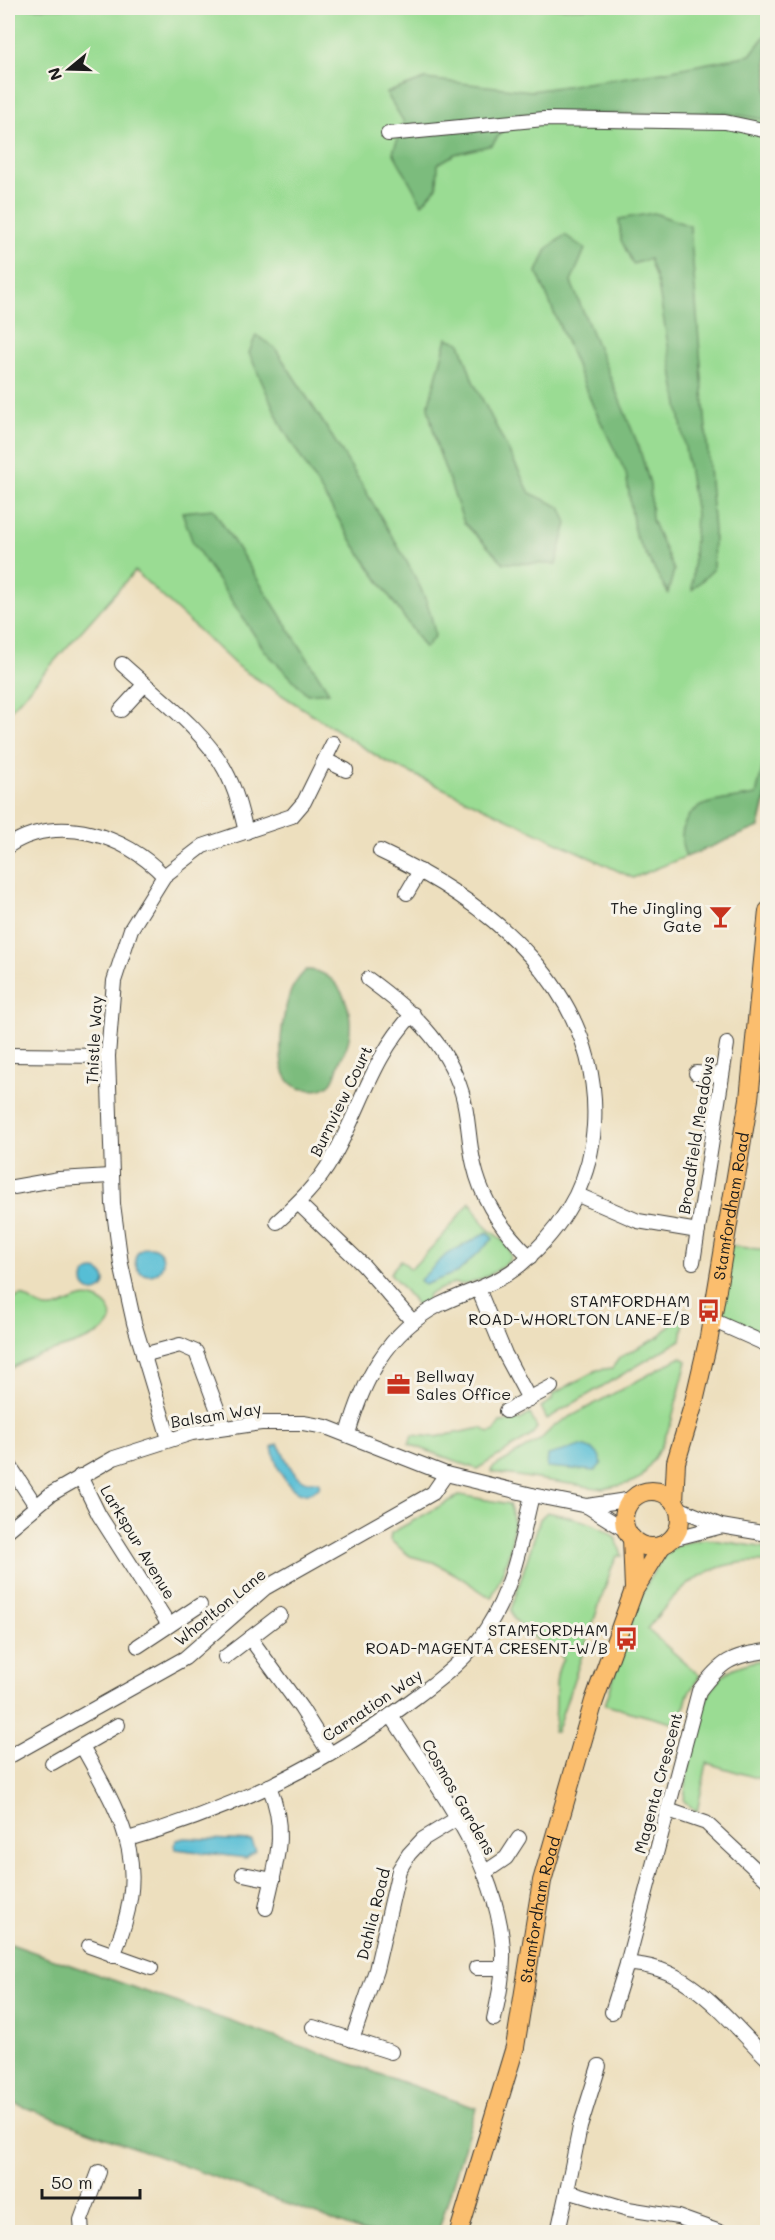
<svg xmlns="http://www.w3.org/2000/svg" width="775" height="2240" font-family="Mali,sans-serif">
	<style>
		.green { fill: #9adc93; stroke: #5b7c58; stroke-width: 1.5 }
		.forest { fill: #7bbc7d; stroke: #4c6c4c; stroke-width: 1.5 }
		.water { fill: #57bed5; stroke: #3a6d78; stroke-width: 1.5 }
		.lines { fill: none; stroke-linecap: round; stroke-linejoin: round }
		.minor-casing { stroke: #3b3934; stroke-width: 16 }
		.major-casing { stroke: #3b3934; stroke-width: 20 }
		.minor { stroke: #fff; stroke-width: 14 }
		.major { stroke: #fbbe6e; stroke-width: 18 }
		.labels { text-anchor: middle; stroke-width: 6; stroke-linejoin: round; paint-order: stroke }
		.poi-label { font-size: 16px; fill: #1c1c1c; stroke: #f7f3e8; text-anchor: end }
		.street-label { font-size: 16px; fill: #1c1c1c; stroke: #f7f3e8 }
	</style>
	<rect width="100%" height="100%" fill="#f7f3e8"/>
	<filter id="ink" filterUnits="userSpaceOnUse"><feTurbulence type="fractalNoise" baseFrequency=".0167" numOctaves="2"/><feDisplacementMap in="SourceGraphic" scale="12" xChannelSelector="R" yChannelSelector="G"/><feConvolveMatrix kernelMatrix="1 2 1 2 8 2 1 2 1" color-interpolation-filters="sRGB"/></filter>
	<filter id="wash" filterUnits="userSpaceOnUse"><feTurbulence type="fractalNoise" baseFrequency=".008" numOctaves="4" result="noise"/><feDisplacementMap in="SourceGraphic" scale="24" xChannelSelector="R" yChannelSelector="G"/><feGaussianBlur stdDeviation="1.35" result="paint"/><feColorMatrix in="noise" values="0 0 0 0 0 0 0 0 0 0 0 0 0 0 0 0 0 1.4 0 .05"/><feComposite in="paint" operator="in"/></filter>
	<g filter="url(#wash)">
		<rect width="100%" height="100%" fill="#eddfbe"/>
		<g class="green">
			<polygon points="8,8 767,8 768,791 759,827 633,878 383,760 238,667 135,571 8,713"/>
			<path d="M470,1202C475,1210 480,1219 486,1227C494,1235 515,1245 510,1260C498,1271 470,1289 454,1283L429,1294L427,1301L418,1306L390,1273L401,1260L411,1269L442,1237Z"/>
			<polygon points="730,1246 767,1250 767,1341 728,1323 721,1314"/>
			<path d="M21,1295C29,1298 37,1307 46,1308C65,1311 77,1290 98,1300C104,1303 109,1306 111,1313C119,1339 44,1351 28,1359C21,1362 14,1367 8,1370V1302Z"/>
			<polygon points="686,1309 681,1340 547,1419 541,1407 552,1400 553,1394 597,1370 612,1368 620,1357 659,1337"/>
			<polygon points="681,1357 687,1361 671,1423 661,1447 642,1477 630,1483 603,1489 491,1472 492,1468 540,1440 555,1425"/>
			<polygon points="530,1414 537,1428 531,1436 477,1469 409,1444 412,1435 435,1437 482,1428 489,1433 495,1431 500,1422 520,1420"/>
			<path d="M460,1495L509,1504C521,1531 504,1572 491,1598L455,1574L433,1562L410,1556L390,1540L391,1533Z"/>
			<path d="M547,1512C564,1516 603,1523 615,1538C618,1542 620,1550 622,1556H617L612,1567L556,1732H553C560,1707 550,1681 563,1659L555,1646L546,1648L514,1619L511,1610L540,1519Z"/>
			<path d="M706,1539L767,1548V1562C708,1558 682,1585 647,1629L700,1676L688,1694L680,1725L605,1705C619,1664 638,1583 667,1553C676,1543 694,1541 706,1539Z"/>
			<path d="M761,1660L767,1700V1781L707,1763L697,1812L684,1801C688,1764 696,1686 734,1668C743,1664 752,1662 761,1660Z"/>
		</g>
		<g class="forest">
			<polygon points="767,33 767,120 725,113 514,114 492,145 455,154 438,164 437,187 422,204 393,152 404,122 386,93 425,79 531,91 662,72 750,55"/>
			<polygon points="654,213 690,226 714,531 713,570 692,590 696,514 658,285 649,259 633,264 621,240 619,219"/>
			<polygon points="565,235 585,249 571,282 639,447 650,484 652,520 674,570 668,593 635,535 626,473 593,406 537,272 547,249"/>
			<path d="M256,335L275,348C314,408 354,469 389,531C408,564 431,599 435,636L425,648L355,546L282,427L249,353Z"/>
			<polygon points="447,338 460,343 473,381 530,493 560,507 567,523 556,564 504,563 464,523 437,446 428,407"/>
			<polygon points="213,509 329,692 307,694 265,651 193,543 182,512"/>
			<path d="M767,749V791L759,827L686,857C678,840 681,818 699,807C711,800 741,798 756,795Z"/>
			<path d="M306,970C339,970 355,1009 349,1038C348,1046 343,1055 339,1063C337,1070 335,1080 330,1084C322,1091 314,1090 304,1089C269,1085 282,1020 289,996C292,986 299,977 306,970Z"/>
			<polygon points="8,1943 476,2108 438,2232 363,2232 8,2101"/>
		</g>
		<g class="water">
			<polygon points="488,1232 493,1239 458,1272 424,1285 420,1280 447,1254"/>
			<circle cx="149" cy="1261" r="14"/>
			<circle cx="94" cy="1281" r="11"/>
			<path d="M278,1444C284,1453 293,1479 305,1481C312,1482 313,1479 320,1483L319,1488C292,1507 276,1468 272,1447Z"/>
			<path d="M581,1446C592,1449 599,1451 602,1463L595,1471L547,1467L548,1455Z"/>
			<polygon points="185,1838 252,1841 256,1851 246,1858 176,1849 174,1845 177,1840"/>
		</g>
	</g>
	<g filter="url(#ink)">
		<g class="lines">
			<defs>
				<g id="minor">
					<polyline points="388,134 544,119 725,122 768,131"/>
					<path d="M122,664C156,695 204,730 225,770C236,790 241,811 246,832"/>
					<polyline points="121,710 144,685"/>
					<polyline points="325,760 346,770"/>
					<path d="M8,846C59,813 125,835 164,876"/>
					<polyline points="407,893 420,871"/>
					<path d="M368,979C410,1010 446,1041 462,1093C469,1116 468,1141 474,1165C482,1201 503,1231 530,1257"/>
					<polyline points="8,1055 108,1056"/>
					<polyline points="696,1073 722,1075"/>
					<polyline points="8,1188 59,1179 110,1176"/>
					<polyline points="578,1195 638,1221 698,1231"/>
					<polyline points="298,1203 363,1265 413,1322"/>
					<path d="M277,1222C298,1203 318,1184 332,1159C361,1109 372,1057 413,1014"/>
					<polyline points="693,1262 727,1044"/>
					<polyline points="479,1291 505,1354 529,1399"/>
					<polyline points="712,1320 768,1345"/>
					<polyline points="143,1355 180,1345 196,1352 224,1427"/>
					<polyline points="506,1411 551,1387"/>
					<path d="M348,1434C363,1381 387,1332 439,1305C473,1288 501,1285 530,1256C568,1220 591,1178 594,1126C602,992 490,902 380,851"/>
					<polyline points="169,1439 134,1323 121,1264 113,1204 108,1056 114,981 131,929 164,876 203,846 292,816 304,802 333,743"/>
					<polyline points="8,1463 36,1506"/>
					<polyline points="80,1476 99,1515 169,1625"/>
					<polyline points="587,1506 627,1531"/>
					<polyline points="678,1508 721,1526 768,1534"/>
					<polyline points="8,1530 51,1494 114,1458 192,1433 261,1423 303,1423 326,1427 446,1474 532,1495 587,1506 633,1499"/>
					<polyline points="672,1539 719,1527"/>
					<polyline points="250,1638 301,1708 330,1754"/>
					<polyline points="138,1646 200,1605"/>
					<polyline points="225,1657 280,1615"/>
					<path d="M391,1715C436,1786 498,1863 503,1950C504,1973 499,1996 494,2019"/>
					<path d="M82,1746C126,1825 151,1865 113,1956"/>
					<polyline points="8,1757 185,1658 265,1588 433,1493 446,1474"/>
					<polyline points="52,1763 118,1725"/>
					<polyline points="668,1810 706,1823 768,1881"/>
					<path d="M128,1839C231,1810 330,1762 416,1697C443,1677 469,1657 487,1628C513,1588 521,1541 532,1495"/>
					<polyline points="484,1873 506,1858 519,1838"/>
					<polyline points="243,1874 273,1880"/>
					<path d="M266,1908C276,1862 288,1831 269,1786"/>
					<polyline points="89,1946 151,1968"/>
					<path d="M627,1964L699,1691C721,1662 731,1655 768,1651"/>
					<polyline points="476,1968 502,1968"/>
					<path d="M612,2012L627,1964C689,1964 726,2019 768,2059"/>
					<polyline points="313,2027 391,2052"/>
					<polyline points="352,2040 376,1970 399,1870 409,1854 423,1839 456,1819"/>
					<polyline points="567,2191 580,2127 599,2066"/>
					<polyline points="82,2232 81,2220 99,2172"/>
					<polyline points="558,2232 567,2191 628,2209 678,2217 720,2232"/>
				</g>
				<g id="major">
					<circle cx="652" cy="1519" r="28"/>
					<path id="s1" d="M674,1502L676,1462L693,1406L709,1337L749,1099L768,911"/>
					<polyline points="632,1538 634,1589"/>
					<path id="s2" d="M459,2232L515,2047L542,1881L594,1701L634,1590L662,1545"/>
				</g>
			</defs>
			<use href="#minor" class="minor-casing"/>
			<use href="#major" class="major-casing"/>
			<use href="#minor" class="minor"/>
			<use href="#major" class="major"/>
		</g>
	</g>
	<defs>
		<symbol id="bar-bare" viewBox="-9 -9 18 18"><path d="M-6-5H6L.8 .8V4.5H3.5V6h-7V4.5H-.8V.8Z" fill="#c8321e" stroke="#f7f3e8" stroke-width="2.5" paint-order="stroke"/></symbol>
		<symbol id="bus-bare" viewBox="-9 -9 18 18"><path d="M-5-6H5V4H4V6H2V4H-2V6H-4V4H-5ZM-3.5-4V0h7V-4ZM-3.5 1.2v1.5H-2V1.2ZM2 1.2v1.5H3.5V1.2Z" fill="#c8321e" stroke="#f7f3e8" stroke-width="2.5" paint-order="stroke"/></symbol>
		<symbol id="office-bare" viewBox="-9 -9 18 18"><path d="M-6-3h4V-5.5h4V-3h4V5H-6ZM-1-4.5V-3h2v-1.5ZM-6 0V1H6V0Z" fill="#c8321e" stroke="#f7f3e8" stroke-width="2.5" paint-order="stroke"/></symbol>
	</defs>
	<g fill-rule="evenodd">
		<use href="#bar-bare" x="704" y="900" width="33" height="33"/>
		<use href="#bus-bare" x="692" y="1294" width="33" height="33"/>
		<use href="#office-bare" x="382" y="1368" width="33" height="33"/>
		<use href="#bus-bare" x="610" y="1622" width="33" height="33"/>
	</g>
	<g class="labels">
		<g class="poi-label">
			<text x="702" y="914">The Jingling<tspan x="702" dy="18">Gate</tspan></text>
			<text x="690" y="1307">STAMFORDHAM<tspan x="690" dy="18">ROAD-WHORLTON LANE-E/B</tspan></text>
			<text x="416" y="1382" text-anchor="start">Bellway<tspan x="416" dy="18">Sales Office</tspan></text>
			<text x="608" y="1636">STAMFORDHAM<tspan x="608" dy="18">ROAD-MAGENTA CRESENT-W/B</tspan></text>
		</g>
		<g class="street-label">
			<text transform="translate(94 1040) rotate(-87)" y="6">Thistle Way</text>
			<text transform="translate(341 1101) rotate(-64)" y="6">Burnview Court</text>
			<text transform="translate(696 1135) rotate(-81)" y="6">Broadfield Meadows</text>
			<text dy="6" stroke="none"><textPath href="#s1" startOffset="302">Stamfordham Road</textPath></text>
			<text transform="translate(216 1415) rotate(-9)" y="6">Balsam Way</text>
			<text transform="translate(138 1542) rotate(59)" y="6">Larkspur Avenue</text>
			<text transform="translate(220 1607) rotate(-39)" y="6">Whorlton Lane</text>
			<text transform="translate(372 1705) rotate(-34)" y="6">Carnation Way</text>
			<text transform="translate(658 1783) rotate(-75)" y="6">Magenta Crescent</text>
			<text transform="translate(459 1797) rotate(60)" y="6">Cosmos Gardens</text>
			<text dy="6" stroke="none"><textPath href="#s2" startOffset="333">Stamfordham Road</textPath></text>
			<text transform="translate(373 1914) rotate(-76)" y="6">Dahlia Road</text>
		</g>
	</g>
	<rect width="775" height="2240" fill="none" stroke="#f7f3e8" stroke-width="30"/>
	<g transform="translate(69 69) rotate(251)" stroke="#f7f3e8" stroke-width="4.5" paint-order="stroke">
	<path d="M0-4.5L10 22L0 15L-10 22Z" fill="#1c1c1c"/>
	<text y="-9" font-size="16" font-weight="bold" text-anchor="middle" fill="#1c1c1c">N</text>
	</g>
	<path d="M42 2189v9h98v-9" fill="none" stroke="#1c1c1c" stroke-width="3"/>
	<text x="51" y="2189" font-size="18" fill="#1c1c1c" stroke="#f7f3e8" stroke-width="4.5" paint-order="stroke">50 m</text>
</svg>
